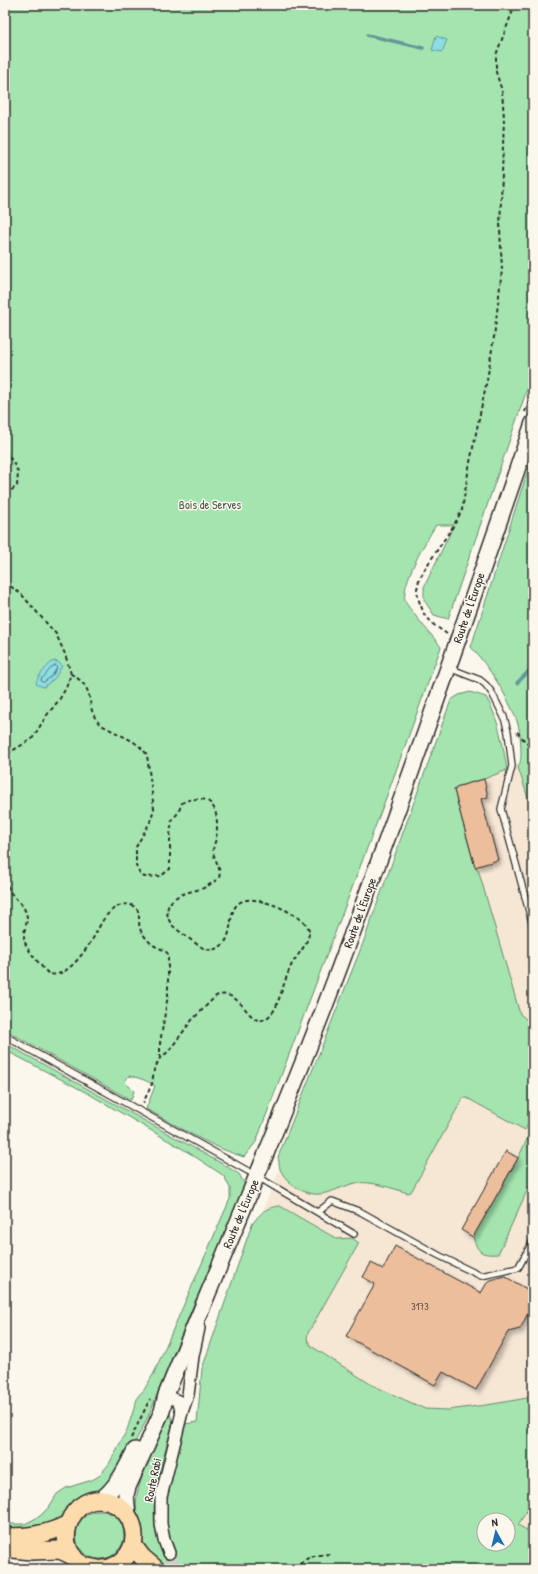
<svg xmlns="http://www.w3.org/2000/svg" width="538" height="1574" font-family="'Patrick Hand',sans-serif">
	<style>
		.built { fill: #f6e6d4 }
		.green { fill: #a4e5af; stroke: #68886d; fill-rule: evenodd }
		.water { fill: #8cdde4; stroke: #65969a }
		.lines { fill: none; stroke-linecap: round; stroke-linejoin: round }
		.shore { stroke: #527275; stroke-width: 1 }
		.stream { stroke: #65969a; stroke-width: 3.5 }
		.building { fill: #ecbe9c; stroke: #2b2b2b; filter: url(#shadow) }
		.street-tunnel { stroke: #d1cec5; stroke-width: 11; stroke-dasharray: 11 5.5; stroke-linecap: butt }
		.lane-casing { stroke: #2b2b2b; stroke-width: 8 }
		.street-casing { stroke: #2b2b2b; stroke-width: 14 }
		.secondary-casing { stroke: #2b2b2b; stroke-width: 18 }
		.primary-casing { stroke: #2b2b2b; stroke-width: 20 }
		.path { stroke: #2b2b2b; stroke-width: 2; stroke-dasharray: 4 3; stroke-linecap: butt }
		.lane { stroke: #fbf7ec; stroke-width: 5.5 }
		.street { stroke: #fbf7ec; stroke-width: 11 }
		.secondary { stroke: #fbf7ec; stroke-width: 15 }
		.primary { stroke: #fcdcac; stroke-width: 17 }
		.labels { text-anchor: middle; stroke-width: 3; stroke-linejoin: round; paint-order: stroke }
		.number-label { font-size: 10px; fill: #5b5047 }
		.park-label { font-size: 12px; fill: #495a4c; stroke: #fbf7ec }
		.street-label { font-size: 12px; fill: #2b2b2b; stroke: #fbf7ec }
	</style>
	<defs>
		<filter id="shadow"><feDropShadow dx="3.5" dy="3.5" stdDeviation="2" flood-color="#0004"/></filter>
	</defs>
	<rect width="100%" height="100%" fill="#fbf7ec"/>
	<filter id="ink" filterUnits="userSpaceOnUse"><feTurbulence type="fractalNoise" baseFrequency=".025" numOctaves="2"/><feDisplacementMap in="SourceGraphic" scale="8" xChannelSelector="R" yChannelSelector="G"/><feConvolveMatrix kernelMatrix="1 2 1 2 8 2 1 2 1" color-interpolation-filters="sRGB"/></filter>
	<g filter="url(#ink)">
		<g class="built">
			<polygon points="521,763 533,804 533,1030 414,918 455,784"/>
			<polygon points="463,1098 467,1098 525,1130 533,1115 533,1397 493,1404 448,1410 425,1409 372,1385 311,1346 307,1339 308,1333 359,1243 352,1238 337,1239 280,1206 270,1207 262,1212 280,1169 292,1184 321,1194 355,1183 380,1185 408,1193 410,1192"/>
			<polygon points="533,1501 533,1534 518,1526"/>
		</g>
		<g class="green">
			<path d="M5,5H533V372L448,619L434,615L424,600V587L454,525H436C426,541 401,582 405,601C407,607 435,639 441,647L386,798L256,1142L244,1157C210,1147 177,1125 146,1109L155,1086C146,1080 138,1077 128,1076L125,1082L134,1091L131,1100L5,1030Z"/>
			<path d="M533,454V814L518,767C521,762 521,757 521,752C521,742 520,730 517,721C507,695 489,667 471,647Z"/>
			<path d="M470,692L486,697C499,719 503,745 507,770L484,779L456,787V789L454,790L475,867L478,869L520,1014L533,1025V1115L525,1130L467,1098H463L411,1192L408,1193C391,1188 373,1181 356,1183C344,1185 332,1193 320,1194C305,1196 286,1183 280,1169C279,1165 279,1160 278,1157L363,943L451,700L459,695Z"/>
			<path d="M5,1043L221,1163L239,1174L245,1185L242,1196L209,1274L195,1301L148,1417L132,1448L102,1491C88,1494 75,1496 66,1509C61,1515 58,1521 52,1526L5,1533V1524H25L40,1516L49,1507L57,1494L66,1488L92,1480L99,1476L109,1464L127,1430L138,1396L144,1390L154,1373L230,1199V1188L224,1176L191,1154L89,1094L5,1050Z"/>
			<path d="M533,1127V1178L498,1254C481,1255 478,1253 473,1237L518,1158Z"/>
			<path d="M280,1206L337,1239L352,1238L359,1243L308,1333L307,1339L311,1346L372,1385L425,1409L448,1410L493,1404L533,1397V1501L518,1525L533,1534V1569H167L158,1564L141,1545L136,1507L137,1494L146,1463L167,1414H170L173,1422C165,1454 150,1494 155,1528C156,1538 160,1548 164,1557L176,1553C172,1541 166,1528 165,1515C165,1484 178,1453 185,1424L197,1422L202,1369L252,1224C261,1213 265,1207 280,1206ZM484,1520H508V1544H484Z"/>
			<circle cx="100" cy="1535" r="24"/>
		</g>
		<g class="water">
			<polygon points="436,36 447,40 442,52 432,50"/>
			<path d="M54,661L58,662L62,666L55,678L44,687L37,685L36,683C37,677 49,663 54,661Z"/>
		</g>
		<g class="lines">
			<path class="shore" d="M55,665L57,668L52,676L44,682H42L41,679C46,676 50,667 55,665Z"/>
			<g class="stream">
				<polyline points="367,35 423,48"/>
				<polyline points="517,683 533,667"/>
			</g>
		</g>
		<g class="building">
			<polygon points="484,779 488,797 481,799 498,860 475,867 454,790 456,789 456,787"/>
			<polygon points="506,1151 518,1158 473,1237 461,1230"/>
			<polygon points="395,1246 481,1293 488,1281 504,1276 527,1289 533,1278 533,1315 528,1313 520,1329 508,1332 476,1390 443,1372 435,1385 346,1336 375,1284 363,1277 371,1263 383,1269"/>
		</g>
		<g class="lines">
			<polyline class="street-tunnel" points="169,1553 176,1569"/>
			<defs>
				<g id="lane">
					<polyline points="449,668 480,680 486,685 492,693 504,717 508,732 512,766 501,809 533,926"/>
					<polyline points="5,1036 248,1171 354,1234"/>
					<polyline points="318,1212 332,1201 361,1212 438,1255 481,1276 518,1268 533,1241"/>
				</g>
				<g id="street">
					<polyline points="166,1395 178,1401 182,1412"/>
					<polyline points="169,1553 164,1540 161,1524 161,1497 182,1412 188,1395 193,1356 199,1328"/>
				</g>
				<g id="secondary">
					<path d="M98,1501C116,1490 126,1468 135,1450"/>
					<path d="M128,1516L126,1495L128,1487L162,1411L166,1395C220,1263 277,1132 328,998C400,808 467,616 533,423"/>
				</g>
				<g id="primary">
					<path d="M5,1537C28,1537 47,1535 68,1524"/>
					<polyline points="133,1545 142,1557 156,1569"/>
					<polyline points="5,1548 31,1551 60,1550 73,1556"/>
					<path d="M98,1569C43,1564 67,1481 115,1504C124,1509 131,1518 133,1528C138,1548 123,1567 103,1569"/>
				</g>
			</defs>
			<use href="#lane" class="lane-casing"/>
			<use href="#street" class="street-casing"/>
			<use href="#secondary" class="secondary-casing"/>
			<use href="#primary" class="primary-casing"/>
			<g class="path">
				<polyline points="525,412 533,388"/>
				<polyline points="5,451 13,462 18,472 17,486 5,495"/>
				<polyline points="5,582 22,595 56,634 65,654 71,674 66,688 59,700 47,715 32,739 5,755"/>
				<polyline points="447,634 434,625 424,614 418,598 417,589 419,580 426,567 454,525 462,510 469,467 487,380 494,337 502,270 500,228 504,118 502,91 496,72 496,55 515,5"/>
				<path d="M71,674C99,690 83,705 99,723C101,726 106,727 109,729C123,737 138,741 147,755L154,809L150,822L136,847V866L140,874L144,877L161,876L170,869V835L172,820L178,813L182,803C188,799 193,799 200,799C219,800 218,824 216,839C215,842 213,847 213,851C214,861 222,867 219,878C214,882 208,886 201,889C190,892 173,894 168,907C166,913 168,920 172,925C177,930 196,944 203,948C207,950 212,950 215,949C237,942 225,913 239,903C249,896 264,902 274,905C284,909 312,921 309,934C307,946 296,956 291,966C285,979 281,995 275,1009C250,1044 246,985 216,996L192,1020L168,1052L160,1058L154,1070L152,1084L143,1103"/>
				<polyline points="517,732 533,750"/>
				<path d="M5,879C7,883 8,889 11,893C17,901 26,906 27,918C27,924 24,930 24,936C24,946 32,954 38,962C41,965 44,970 48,973C66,982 89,946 96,933C99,928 102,920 107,915C112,909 122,902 131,905C144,910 136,921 141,931C144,936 148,941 153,945C158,948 164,949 168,954V995L160,1043V1058"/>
				<polyline points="131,1438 150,1399"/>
				<polyline points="42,1565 56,1569"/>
				<path d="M295,1569C305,1557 314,1555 330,1554"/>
			</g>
			<use href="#lane" class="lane"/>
			<use href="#street" class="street"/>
			<use href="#secondary" class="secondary"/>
			<use href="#primary" class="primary"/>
		</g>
	</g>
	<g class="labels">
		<g class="number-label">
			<text x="420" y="1310">3173</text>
		</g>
		<g class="park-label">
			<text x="210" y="509">Bois de Serves</text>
		</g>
		<g class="street-label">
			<text transform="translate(469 608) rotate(-71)" y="4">Route de l'Europe</text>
			<text transform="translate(360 913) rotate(-70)" y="4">Route de l'Europe</text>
			<text transform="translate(241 1214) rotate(-67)" y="4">Route de l'Europe</text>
			<text transform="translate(153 1480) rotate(-78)" y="4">Route Rabi</text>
		</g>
	</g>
	<rect width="538" height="1574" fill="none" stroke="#fbf7ec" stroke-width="20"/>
	<rect x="10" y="10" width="518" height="1554" fill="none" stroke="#2b2b2b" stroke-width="1.5" filter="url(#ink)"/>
	<g transform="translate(496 1532) rotate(352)"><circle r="19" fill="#fbf7ec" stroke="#a8a59f"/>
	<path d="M0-3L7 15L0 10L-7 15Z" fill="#1f6fb2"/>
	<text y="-6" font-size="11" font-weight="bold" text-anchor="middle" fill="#2b2b2b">N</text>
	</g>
</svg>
